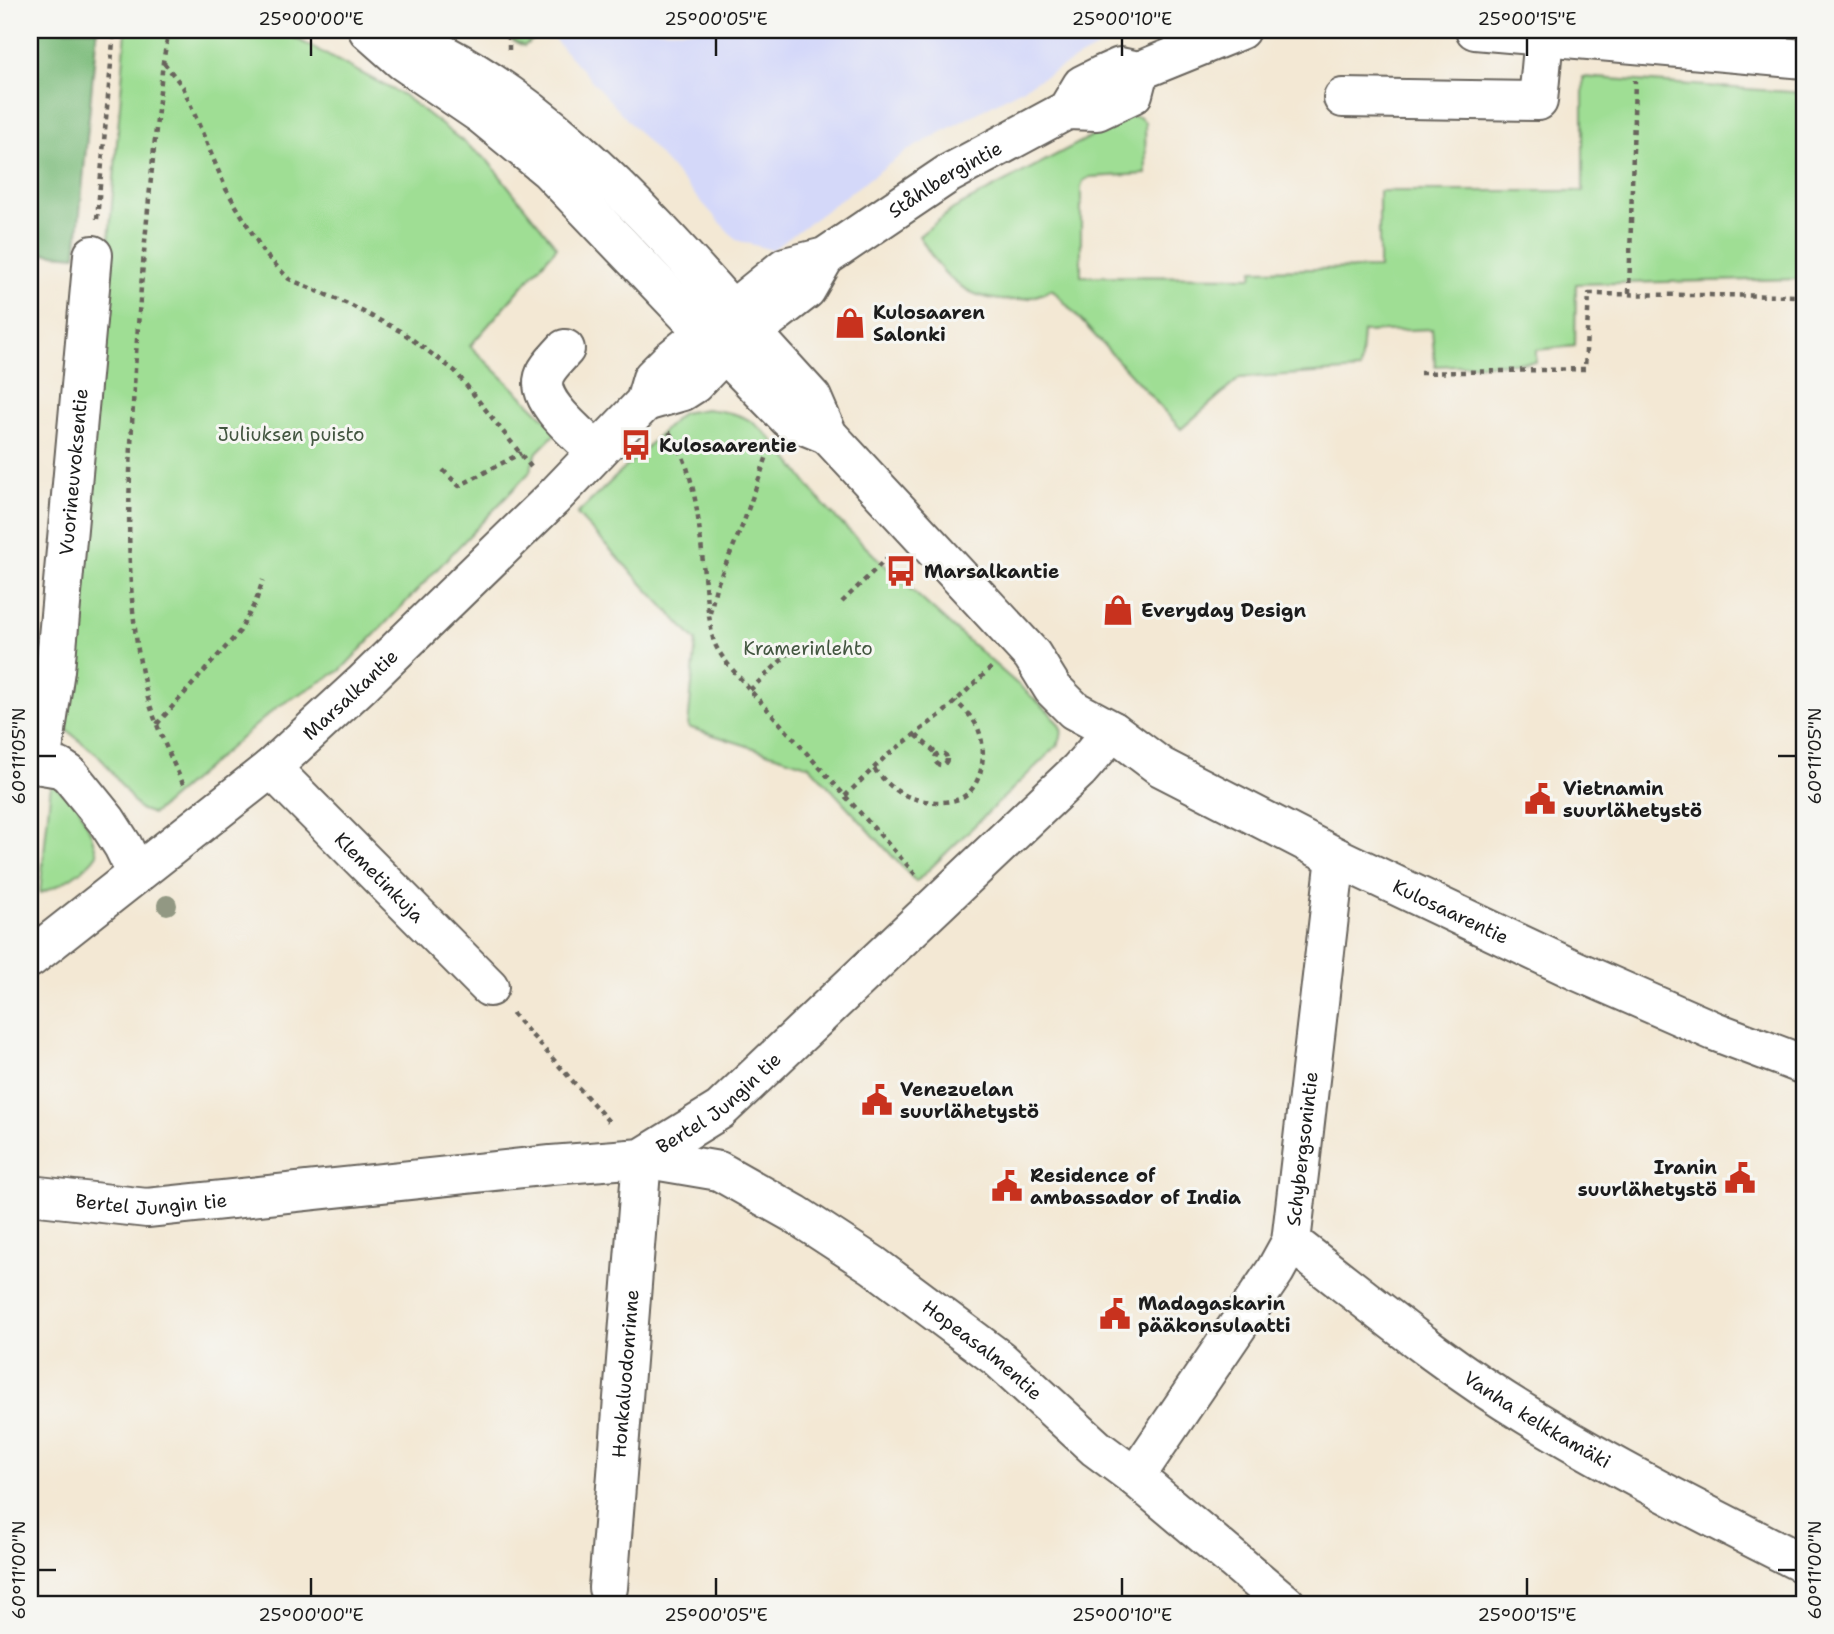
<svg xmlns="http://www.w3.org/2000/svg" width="1834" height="1634" font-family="'Shantell Sans',sans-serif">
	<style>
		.built { fill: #d4d8f9 }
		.green { fill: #9fde94; stroke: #5e7d58; stroke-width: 2 }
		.forest { fill: #7fbd7e; stroke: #4e6c4d; stroke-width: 2 }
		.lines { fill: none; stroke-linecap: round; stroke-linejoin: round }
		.minor-casing { stroke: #67635c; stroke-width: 42 }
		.major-casing { stroke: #67635c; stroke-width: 42 }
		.path { stroke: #67635c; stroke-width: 4.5; stroke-dasharray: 5 5; stroke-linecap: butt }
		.minor { stroke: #fff; stroke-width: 38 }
		.major { stroke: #fff; stroke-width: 38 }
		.tree { fill: #929883 }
		.ticks { fill: none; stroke: #1c1c1c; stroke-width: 2.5 }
		.labels { text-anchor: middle; stroke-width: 6; stroke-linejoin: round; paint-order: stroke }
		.street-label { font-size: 19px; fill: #1c1c1c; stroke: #f6f6f2 }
		.poi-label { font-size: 19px; font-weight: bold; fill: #1c1c1c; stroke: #f6f6f2; text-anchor: start }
		.park-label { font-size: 19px; fill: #435640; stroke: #f6f6f2 }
		.neatline { fill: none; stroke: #1c1c1c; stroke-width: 2.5 }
		.ticks-label { font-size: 18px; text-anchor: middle; fill: #1c1c1c }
	</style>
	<rect width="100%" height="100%" fill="#f6f6f2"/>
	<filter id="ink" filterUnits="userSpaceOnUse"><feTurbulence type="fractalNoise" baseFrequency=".0143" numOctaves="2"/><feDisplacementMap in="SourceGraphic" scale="14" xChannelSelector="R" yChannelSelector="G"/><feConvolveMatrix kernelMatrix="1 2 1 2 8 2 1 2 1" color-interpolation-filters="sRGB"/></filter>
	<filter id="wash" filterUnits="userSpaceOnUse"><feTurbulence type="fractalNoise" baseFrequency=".00686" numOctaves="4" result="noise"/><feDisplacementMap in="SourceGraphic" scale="28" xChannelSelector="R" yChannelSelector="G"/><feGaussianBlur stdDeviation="1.57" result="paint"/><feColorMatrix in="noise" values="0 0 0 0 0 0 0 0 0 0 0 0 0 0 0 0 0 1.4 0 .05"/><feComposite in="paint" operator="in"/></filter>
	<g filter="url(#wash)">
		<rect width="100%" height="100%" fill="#f3e8d4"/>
		<polygon class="built" points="546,30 1130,30 907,151 772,250 736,240"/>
		<g class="green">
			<polygon points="126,30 270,30 293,37 403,95 488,161 557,247 470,346 558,431 537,452 529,473 341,670 277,707 153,814 139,809 101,758 63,727 108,254"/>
			<polygon points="491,30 546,30 524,46"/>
			<path d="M1583,77L1804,93V279L1576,284L1575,346L1536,350V362L1435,366L1432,329L1363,332L1360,370L1240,378L1181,429L1052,289C1017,308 973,303 945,273C935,263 927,248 919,236L953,209L1130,116L1139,117L1145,122L1146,174L1090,177L1083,181L1081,188V276L1252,277L1253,270L1379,268V191H1583Z"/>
			<path d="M706,409C721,411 740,413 752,422C785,445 804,485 832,514C901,583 975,647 1048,711C1059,725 1067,729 1057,746L916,882L810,766L688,727L696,641L577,514L682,413Z"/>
			<path d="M51,783L78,805L91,833L97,854C87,870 59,887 40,893Z"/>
		</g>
		<polygon class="forest" points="30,30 97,30 76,256 30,252"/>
	</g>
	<g filter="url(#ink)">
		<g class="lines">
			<defs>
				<g id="minor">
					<polyline points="1475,30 1804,59"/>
					<polyline points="1343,98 1538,101 1544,36"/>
					<polyline points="1067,110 1097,111 1133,94 1139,71"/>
					<path id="s1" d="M732,310L812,398L828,435L1032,655L1053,689L1074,710L1113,731L1161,767L1336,857L1577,971L1714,1031L1804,1065"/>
					<polyline points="708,336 789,419 828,435"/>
					<path d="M565,349C559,356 549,365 545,374C533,400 581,436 597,452"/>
					<polyline points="645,402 683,391 694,384 724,353 806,290 825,257"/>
					<polyline points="30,763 60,768 69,774 107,821 123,846 136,873"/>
					<path id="s2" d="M41,764L55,670L93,255"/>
					<path id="s3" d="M271,768L489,987"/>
					<path id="s4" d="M30,958L271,768L362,684L552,499L645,402L652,378L670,360L785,267L825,257L948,174L1067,110L1082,85L1102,75L1120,67L1139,71L1240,30"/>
					<path id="s5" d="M642,1158L719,1171L795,1214L873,1265L999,1359L1096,1448L1135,1477L1286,1604"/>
					<path id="s6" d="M30,1195L147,1208L551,1165L642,1158L720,1110L1079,770L1113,731"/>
					<path id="s7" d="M1291,1242C1368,1301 1444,1365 1527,1415C1617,1470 1711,1517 1804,1564"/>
					<path id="s8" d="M1135,1477L1275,1271L1291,1242L1336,857"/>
					<path id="s9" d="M608,1588L642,1158"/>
				</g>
				<g id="major">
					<polyline points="368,30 403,61 482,115 549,170 704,332"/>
					<path d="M386,30C518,72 642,208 732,310"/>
				</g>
			</defs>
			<use href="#minor" class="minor-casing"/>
			<use href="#major" class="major-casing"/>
			<g class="path">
				<path d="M169,30L163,62C151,176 139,290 133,405C128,500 124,602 147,695C156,727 171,758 185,788"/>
				<polyline points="509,50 509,30"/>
				<polyline points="164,63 183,87 226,189 264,253 289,279 350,305 402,332 455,371 531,467"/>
				<polyline points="97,219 114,30"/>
				<polyline points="1629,293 1635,80"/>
				<polyline points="1420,373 1585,369 1589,294 1804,296"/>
				<path d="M669,432C702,475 700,556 708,610C710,620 711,632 714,642C721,659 738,675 750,690L917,876"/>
				<polyline points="443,470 459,486 521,453"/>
				<polyline points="842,602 887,558"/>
				<polyline points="710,613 716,587 743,524 769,450"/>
				<polyline points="750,690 789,653"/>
				<polyline points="157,724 240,631 256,601 263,580"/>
				<polyline points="916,735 938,755"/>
				<circle cx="941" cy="759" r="6"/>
				<path d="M874,769C884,780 894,791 907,796C921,802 947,805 961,798C983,787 987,752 979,731C975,719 964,710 956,701"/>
				<polyline points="845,796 885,757 943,713 994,665"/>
				<polyline points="512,1013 611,1124"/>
			</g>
			<use href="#minor" class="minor"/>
			<use href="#major" class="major"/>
		</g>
		<circle class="tree" cx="167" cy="905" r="10"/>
	</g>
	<path class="ticks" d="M311,38V56M716,38V56M1122,38V56M1527,38V56M38,756H56M1778,756H1796M38,1570H56M1778,1570H1796M311,1578V1596M716,1578V1596M1122,1578V1596M1527,1578V1596"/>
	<defs>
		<symbol id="shop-bare" viewBox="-9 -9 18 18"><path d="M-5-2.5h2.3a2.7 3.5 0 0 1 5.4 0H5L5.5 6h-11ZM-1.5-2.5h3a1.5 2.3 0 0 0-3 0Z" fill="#c8321e" stroke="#f6f6f2" stroke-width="2.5" paint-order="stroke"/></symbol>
		<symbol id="bus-bare" viewBox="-9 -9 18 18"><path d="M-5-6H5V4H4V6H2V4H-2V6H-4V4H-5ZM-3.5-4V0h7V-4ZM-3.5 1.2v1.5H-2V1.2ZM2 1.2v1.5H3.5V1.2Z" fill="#c8321e" stroke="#f6f6f2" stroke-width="2.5" paint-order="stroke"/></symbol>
		<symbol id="civic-bare" viewBox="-9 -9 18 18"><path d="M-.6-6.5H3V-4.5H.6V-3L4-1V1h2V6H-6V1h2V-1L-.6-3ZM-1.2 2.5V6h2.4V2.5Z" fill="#c8321e" stroke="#f6f6f2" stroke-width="2.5" paint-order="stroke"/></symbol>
	</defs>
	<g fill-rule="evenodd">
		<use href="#shop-bare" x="828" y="301" width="44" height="44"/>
		<use href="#bus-bare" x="614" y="423" width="44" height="44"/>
		<use href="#bus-bare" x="879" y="549" width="44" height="44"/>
		<use href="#shop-bare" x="1096" y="588" width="44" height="44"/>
		<use href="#civic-bare" x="1518" y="777" width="44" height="44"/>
		<use href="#civic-bare" x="855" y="1078" width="44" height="44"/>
		<use href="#civic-bare" x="1718" y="1156" width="44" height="44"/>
		<use href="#civic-bare" x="985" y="1164" width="44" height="44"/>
		<use href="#civic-bare" x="1093" y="1292" width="44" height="44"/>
	</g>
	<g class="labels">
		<g class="street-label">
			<text dy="7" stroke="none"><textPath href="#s4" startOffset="1213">Ståhlbergintie</textPath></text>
			<text dy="7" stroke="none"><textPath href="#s2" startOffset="294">Vuorineuvoksentie</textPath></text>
			<text dy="7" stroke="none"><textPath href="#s4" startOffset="415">Marsalkantie</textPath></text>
			<text dy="7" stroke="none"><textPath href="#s3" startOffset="154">Klemetinkuja</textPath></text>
			<text dy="7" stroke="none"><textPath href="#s1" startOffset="957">Kulosaarentie</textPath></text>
			<text dy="7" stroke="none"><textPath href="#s6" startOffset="710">Bertel Jungin tie</textPath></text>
			<text dy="7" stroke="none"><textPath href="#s8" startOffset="376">Schybergsonintie</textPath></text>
			<text dy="7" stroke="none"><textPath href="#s6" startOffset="122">Bertel Jungin tie</textPath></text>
			<text dy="7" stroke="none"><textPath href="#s5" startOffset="397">Hopeasalmentie</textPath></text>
			<text dy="7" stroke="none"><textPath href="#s9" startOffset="215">Honkaluodonrinne</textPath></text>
			<text dy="7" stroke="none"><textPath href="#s7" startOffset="304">Vanha kelkkamäki</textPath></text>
		</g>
		<g class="poi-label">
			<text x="873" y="319">Kulosaaren<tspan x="873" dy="22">Salonki</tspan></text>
			<text x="659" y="452">Kulosaarentie</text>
			<text x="924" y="578">Marsalkantie</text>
			<text x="1141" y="617">Everyday Design</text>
			<text x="1563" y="795">Vietnamin<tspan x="1563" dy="22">suurlähetystö</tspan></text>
			<text x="900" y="1096">Venezuelan<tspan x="900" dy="22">suurlähetystö</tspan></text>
			<text x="1717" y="1174" text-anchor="end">Iranin<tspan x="1717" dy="22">suurlähetystö</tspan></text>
			<text x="1030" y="1182">Residence of<tspan x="1030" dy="22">ambassador of India</tspan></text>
			<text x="1138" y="1310">Madagaskarin<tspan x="1138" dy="22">pääkonsulaatti</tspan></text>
		</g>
		<g class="park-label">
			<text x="291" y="441">Juliuksen puisto</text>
			<text x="808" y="655">Kramerinlehto</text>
		</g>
	</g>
	<rect width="1834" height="1634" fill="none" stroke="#f6f6f2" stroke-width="77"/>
	<rect x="38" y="38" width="1758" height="1558" class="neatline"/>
	<g class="ticks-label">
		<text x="311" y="25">25°00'00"E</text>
		<text x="716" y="25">25°00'05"E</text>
		<text x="1122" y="25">25°00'10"E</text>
		<text x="1527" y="25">25°00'15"E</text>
		<text transform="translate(19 756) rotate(-90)" y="6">60°11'05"N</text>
		<text transform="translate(1815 756) rotate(-90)" y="6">60°11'05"N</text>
		<text transform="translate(19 1570) rotate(-90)" y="6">60°11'00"N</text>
		<text transform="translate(1815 1570) rotate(-90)" y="6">60°11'00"N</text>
		<text x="311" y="1621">25°00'00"E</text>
		<text x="716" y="1621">25°00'05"E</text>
		<text x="1122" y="1621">25°00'10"E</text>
		<text x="1527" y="1621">25°00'15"E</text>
	</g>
</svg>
